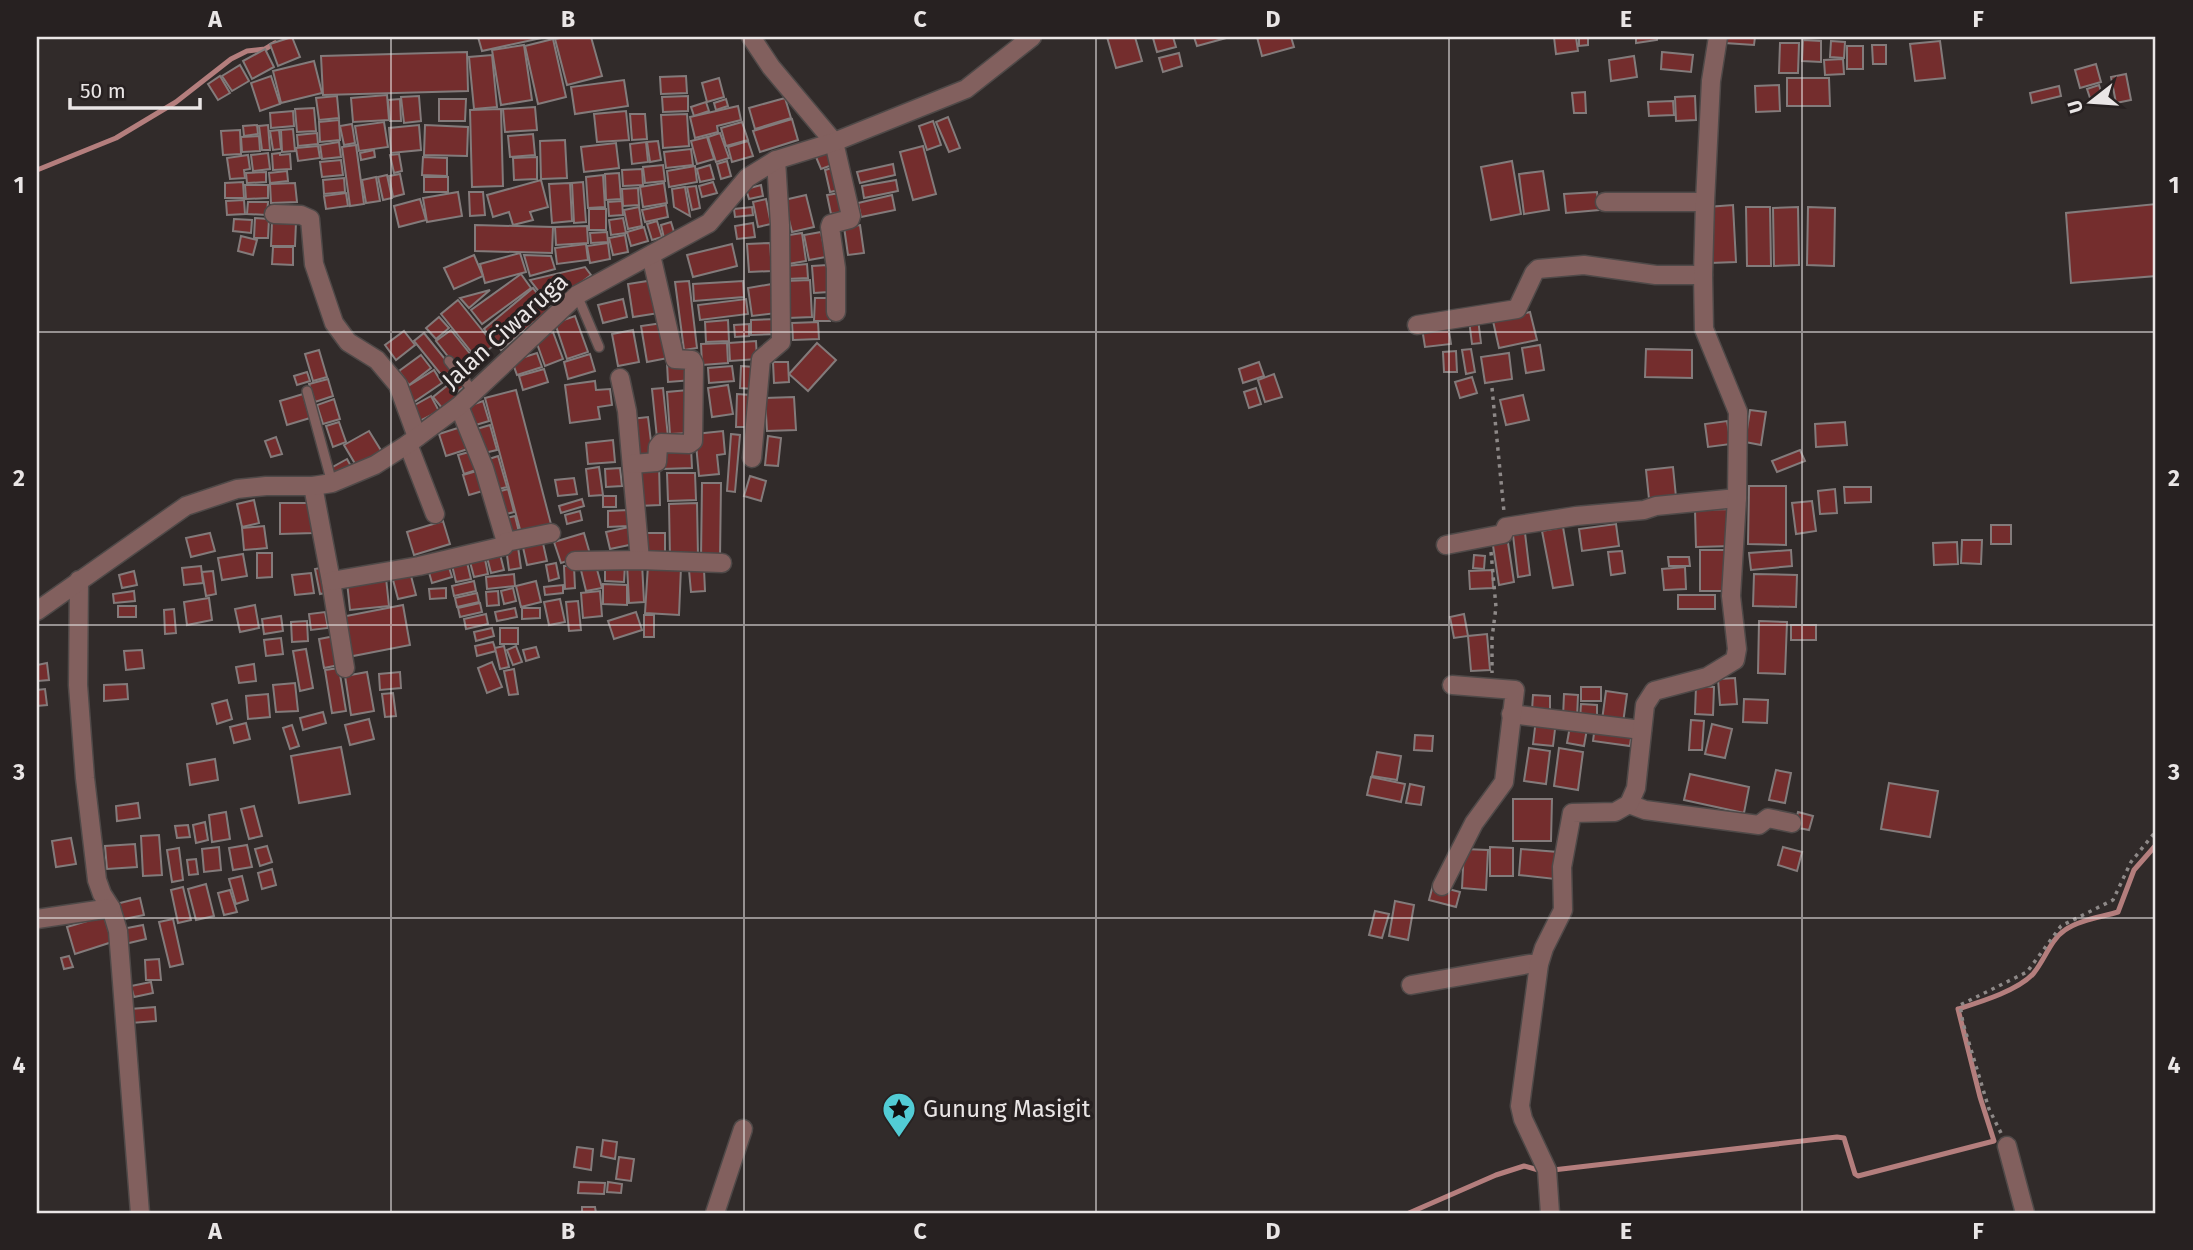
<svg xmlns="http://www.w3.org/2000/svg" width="2193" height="1250" font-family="'Fira Sans',sans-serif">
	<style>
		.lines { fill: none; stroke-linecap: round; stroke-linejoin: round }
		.stream { stroke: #b47e7d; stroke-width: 5 }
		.building { fill: #742d2d; stroke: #837b7b; stroke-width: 2 }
		.service-casing { stroke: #4f4948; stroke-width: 12 }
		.minor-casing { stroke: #4f4948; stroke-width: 21 }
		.tertiary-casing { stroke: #4f4948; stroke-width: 21 }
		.path { stroke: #8e8988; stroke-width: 3.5; stroke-dasharray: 3.5 5; stroke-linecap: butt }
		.service { stroke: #82605e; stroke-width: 9 }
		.minor { stroke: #82605e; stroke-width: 18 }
		.tertiary { stroke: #82605e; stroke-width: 18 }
		.grid { fill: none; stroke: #eae6e6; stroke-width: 2; stroke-opacity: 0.55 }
		.labels { text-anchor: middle; stroke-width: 7; stroke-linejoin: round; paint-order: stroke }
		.street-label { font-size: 24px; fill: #eae6e6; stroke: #272121 }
		.poi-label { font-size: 24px; fill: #eae6e6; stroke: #272121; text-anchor: start }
		.neatline { fill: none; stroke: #eae6e6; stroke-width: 2.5 }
		.grid-label { font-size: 23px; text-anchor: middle; font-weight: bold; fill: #eae6e6 }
	</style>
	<rect width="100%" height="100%" fill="#312b2a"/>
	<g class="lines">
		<g class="stream">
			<polyline points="37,170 116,138 176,102 231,59 247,51 265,49 275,43"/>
			<path d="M1553,1170L1837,1137L1844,1138L1855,1174L1858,1176L1994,1141L1980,1097L1958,1009C1980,1002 2017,991 2033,974C2045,960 2050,940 2065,930C2079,920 2102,917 2118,912L2134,870L2156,845"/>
			<polyline points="1409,1213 1496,1175 1524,1166 1542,1171"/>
		</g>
	</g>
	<g class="building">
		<polygon points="292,37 300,57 278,66 270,44"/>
		<polygon points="478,37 546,37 482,51"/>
		<polygon points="565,37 591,37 602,76 567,85 555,39"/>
		<polygon points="1107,37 1135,37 1142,61 1116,68"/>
		<polygon points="1159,37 1173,37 1176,47 1157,52 1153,38"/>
		<polygon points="1194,37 1230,37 1197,46"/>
		<polygon points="1257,37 1291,37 1294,47 1262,56"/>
		<polygon points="1554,37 1576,37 1578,51 1556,54"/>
		<polygon points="1579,37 1588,37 1588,45 1579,46"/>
		<polygon points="1636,37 1657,37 1657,40 1636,43"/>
		<polygon points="1725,37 1755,37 1754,45 1725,43"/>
		<polygon points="553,39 566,97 538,104 525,46"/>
		<polygon points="1803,40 1821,41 1821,62 1802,61"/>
		<polygon points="1831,41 1845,42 1844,58 1830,57"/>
		<polygon points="1940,41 1945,78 1915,81 1910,44"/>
		<polygon points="1780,43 1799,43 1798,73 1779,73"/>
		<polygon points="524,45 532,100 501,105 492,50"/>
		<polygon points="1872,45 1886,45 1886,64 1873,64"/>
		<rect x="1847" y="46" width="16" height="23"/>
		<polygon points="265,49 274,67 252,79 243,61"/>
		<polygon points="467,52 468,91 323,95 321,56"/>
		<polygon points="1662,52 1693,55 1691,72 1661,69"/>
		<polygon points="1179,53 1182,66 1163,72 1159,58"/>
		<polygon points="492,55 497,107 474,109 469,57"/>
		<polygon points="1634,56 1637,77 1611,81 1609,60"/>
		<polygon points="1843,59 1844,74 1825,75 1824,60"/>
		<polygon points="314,61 322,93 281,103 273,71"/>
		<polygon points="2096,64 2101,82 2080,88 2075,70"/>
		<polygon points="240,65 249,81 232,91 222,76"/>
		<polygon points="2126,74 2131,100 2116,103 2111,77"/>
		<polygon points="220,76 230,93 218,100 208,84"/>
		<polygon points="271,76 280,104 260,111 251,83"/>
		<polygon points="686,76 687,93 661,94 660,77"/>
		<polygon points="719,78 724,97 707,102 702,83"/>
		<polygon points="1787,78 1829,78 1830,106 1787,106"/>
		<polygon points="624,80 628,106 575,114 571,87"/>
		<polygon points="1779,85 1780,111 1756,112 1755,86"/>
		<polygon points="2099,85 2103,98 2091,101 2087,89"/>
		<polygon points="2059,86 2061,96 2032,103 2030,93"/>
		<polygon points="1585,92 1586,113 1574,113 1572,93"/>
		<polygon points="387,95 389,120 353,122 351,98"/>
		<polygon points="337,96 339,118 319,120 316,98"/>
		<polygon points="419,96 421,121 404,123 401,97"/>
		<polygon points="688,96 688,111 663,112 662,97"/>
		<polygon points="1695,96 1696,120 1676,121 1675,97"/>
		<polygon points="785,98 791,118 755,129 749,108"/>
		<polygon points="400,99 401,121 390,121 388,100"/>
		<polygon points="439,99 466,99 465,121 439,121"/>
		<polygon points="726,99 728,106 716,110 714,103"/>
		<polygon points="1673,101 1674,115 1649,116 1648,102"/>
		<polygon points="706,102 709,111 694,116 691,107"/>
		<polygon points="738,106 741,120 717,126 718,132 695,138 690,117"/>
		<polygon points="535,107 537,130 505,132 503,109"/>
		<polygon points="314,108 316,131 297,132 295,109"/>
		<polygon points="501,109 503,186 472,187 470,110"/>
		<polygon points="293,111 294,126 271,128 270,113"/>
		<polygon points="626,111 629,140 597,142 594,114"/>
		<polygon points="630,114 645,114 647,139 632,140"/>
		<polygon points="687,114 689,146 663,148 661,115"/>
		<polygon points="948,117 960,148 949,152 936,122"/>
		<polygon points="792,119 798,140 760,152 753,131"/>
		<polygon points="339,120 340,140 320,142 319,122"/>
		<polygon points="933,121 941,145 927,150 919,126"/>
		<polygon points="384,122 388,147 359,151 355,126"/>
		<polygon points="742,122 748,140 726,146 721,128"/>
		<polygon points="352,124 355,143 344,145 340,126"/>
		<polygon points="257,125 258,134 244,136 243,126"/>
		<polygon points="268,125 270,150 262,150 259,126"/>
		<polygon points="419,125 421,150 391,153 389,128"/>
		<polygon points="425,125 468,127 467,156 424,155"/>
		<polygon points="293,129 295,151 282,152 281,130"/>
		<polygon points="240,130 241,154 223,155 221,131"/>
		<polygon points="279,130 281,149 273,150 270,131"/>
		<polygon points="317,133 318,144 298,146 297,135"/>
		<polygon points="720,133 729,158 716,162 708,137"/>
		<polygon points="533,134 535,155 510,157 508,136"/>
		<polygon points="259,136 260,151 242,152 241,137"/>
		<polygon points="707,137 714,159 697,164 691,141"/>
		<polygon points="565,140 567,178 541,179 540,141"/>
		<polygon points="658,141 661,160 650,162 647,142"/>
		<polygon points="748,141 753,156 732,162 728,147"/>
		<polygon points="339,142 341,157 322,159 320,145"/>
		<polygon points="646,142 648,162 632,164 630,144"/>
		<polygon points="616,143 619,168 584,172 581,147"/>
		<polygon points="356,145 364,204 350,206 342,147"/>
		<polygon points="318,146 320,158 298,161 296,148"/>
		<polygon points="923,146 936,194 913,200 900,152"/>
		<polygon points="691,149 693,165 666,168 664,152"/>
		<polygon points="374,150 375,157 361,160 360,153"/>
		<polygon points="830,151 835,164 821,169 816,157"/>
		<polygon points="268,153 270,169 253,171 251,155"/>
		<polygon points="280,153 280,155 290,154 291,169 273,170 272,154"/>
		<polygon points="399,154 402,171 394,173 390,155"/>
		<polygon points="248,155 250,169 244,170 245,178 230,179 227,158"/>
		<polygon points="423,157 447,158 447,176 422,175"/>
		<polygon points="537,157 537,179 514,180 513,158"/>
		<polygon points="341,160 343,175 322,177 320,162"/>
		<polygon points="727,161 731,176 721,179 717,164"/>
		<polygon points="1512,161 1521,214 1491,220 1481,167"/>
		<polygon points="893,164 895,175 860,183 857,172"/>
		<polygon points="663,165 665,181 645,183 643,167"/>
		<polygon points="710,165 714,179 700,182 697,169"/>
		<polygon points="695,166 697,182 669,187 667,171"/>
		<polygon points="839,166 844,189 830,192 825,170"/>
		<polygon points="642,169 643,185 623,186 622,170"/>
		<polygon points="287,171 288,181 270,183 269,173"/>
		<polygon points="1543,171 1549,210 1524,214 1519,174"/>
		<polygon points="266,172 266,182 247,183 246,173"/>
		<polygon points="619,173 621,199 606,200 605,174"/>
		<polygon points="400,174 404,194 393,197 389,176"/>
		<polygon points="387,175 392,198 383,200 378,177"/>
		<polygon points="603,175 605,207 588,208 586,177"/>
		<polygon points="376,177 380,201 366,203 362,180"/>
		<rect x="424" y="177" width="24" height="15"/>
		<polygon points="344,178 345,192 324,194 323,180"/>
		<polygon points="541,180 548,207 530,212 533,220 513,225 509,212 493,217 487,195"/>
		<polygon points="896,180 898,191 864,198 862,186"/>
		<polygon points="243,182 244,198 225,198 225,183"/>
		<polygon points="583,182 586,222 574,223 572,183"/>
		<polygon points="713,182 717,193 702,197 699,186"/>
		<polygon points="295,183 297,202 271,203 270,184"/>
		<polygon points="570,183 572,221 552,223 549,184"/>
		<polygon points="664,183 667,203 643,207 640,187"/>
		<polygon points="245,185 268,185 268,198 246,199"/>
		<polygon points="761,185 763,196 749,199 746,189"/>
		<polygon points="696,186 700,208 692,210 687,187"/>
		<polygon points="685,187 690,216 674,207 672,189"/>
		<polygon points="638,188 639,205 623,206 622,189"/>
		<polygon points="458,192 462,216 427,222 423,198"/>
		<polygon points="469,192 483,192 485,215 470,216"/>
		<polygon points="1597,192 1599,210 1566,213 1564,194"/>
		<polygon points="346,193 348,206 326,209 324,196"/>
		<polygon points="840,193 844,212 831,214 827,195"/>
		<polygon points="806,195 814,227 792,232 784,200"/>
		<polygon points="892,195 895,210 861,217 858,203"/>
		<polygon points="420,199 426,220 399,227 394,206"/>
		<polygon points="766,199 771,224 758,227 753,202"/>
		<polygon points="244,200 245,214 227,215 226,201"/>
		<polygon points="622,201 623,215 609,216 608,202"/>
		<polygon points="248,202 268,202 267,215 247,214"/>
		<polygon points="2156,204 2156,276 2071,283 2066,213"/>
		<polygon points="666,205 668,217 645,222 642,210"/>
		<polygon points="1733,205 1736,262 1710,263 1707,207"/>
		<polygon points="639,207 642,226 628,229 624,210"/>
		<polygon points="752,207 753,215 735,217 734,209"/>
		<polygon points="1746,207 1770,207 1771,266 1747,266"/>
		<polygon points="1798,207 1799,265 1774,266 1773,208"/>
		<polygon points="1808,207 1835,208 1834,266 1807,265"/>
		<rect x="589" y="209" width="17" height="21"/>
		<polygon points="255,218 269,219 268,238 254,238"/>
		<polygon points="623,218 626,233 611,235 609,220"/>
		<polygon points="234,219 252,220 251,233 233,231"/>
		<polygon points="272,221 296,222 295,246 271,246"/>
		<polygon points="657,221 662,237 652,240 647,224"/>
		<polygon points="671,222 675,235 664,238 661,225"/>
		<polygon points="753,223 755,237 737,239 735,226"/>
		<polygon points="475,225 553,227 552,253 475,251"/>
		<polygon points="860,225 864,253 848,255 844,227"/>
		<polygon points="587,226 588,243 556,245 555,227"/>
		<polygon points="644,227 648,241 631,246 627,232"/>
		<polygon points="607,232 608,242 591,243 590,233"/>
		<polygon points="821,232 826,257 809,260 804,235"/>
		<polygon points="802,233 806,261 788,264 783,236"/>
		<polygon points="625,235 628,252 613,255 609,238"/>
		<polygon points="241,236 257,240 253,255 238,251"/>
		<polygon points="608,243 610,259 590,263 587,246"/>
		<polygon points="770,243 772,271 749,272 747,244"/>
		<polygon points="586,244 588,260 557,264 555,248"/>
		<polygon points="732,244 737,266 693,277 687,255"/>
		<polygon points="273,247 293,247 293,265 272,264"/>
		<polygon points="520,253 526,272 485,283 480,264"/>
		<polygon points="474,255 483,276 454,289 444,268"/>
		<polygon points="524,255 551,256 555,269 530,276"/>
		<polygon points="807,264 808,278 787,279 786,266"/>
		<polygon points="827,265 829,292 814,293 812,266"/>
		<polygon points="585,267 591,275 550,306 530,280"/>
		<polygon points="521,274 531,288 482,324 471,310"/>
		<polygon points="654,280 659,313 633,317 628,284"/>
		<polygon points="810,280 812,317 788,318 786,281"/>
		<polygon points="689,281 697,348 684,350 675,282"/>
		<polygon points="743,281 744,297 694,301 693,284"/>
		<polygon points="772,284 777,313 752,316 748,288"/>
		<polygon points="533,288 550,309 501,350 484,329"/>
		<polygon points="490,290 469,308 460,298"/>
		<polygon points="815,298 830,298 830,321 814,321"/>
		<polygon points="623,299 627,317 603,323 598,305"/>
		<polygon points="746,299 748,314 700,320 698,305"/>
		<polygon points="458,300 494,345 477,359 441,314"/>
		<polygon points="1530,312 1537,340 1499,348 1493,321"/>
		<polygon points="575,316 588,352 567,359 555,323"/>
		<polygon points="439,317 449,328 436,339 426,328"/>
		<polygon points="779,319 779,334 751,335 751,320"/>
		<polygon points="1478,319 1481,343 1472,344 1469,320"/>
		<polygon points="728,320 729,341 706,342 705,322"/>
		<polygon points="818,322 819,339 793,340 792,323"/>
		<polygon points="663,323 668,358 647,362 641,326"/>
		<polygon points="749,324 749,336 735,337 734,325"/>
		<polygon points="1448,324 1451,344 1425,347 1422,328"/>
		<polygon points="451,330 475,360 460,372 436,341"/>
		<polygon points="633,330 639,362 618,366 612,334"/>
		<polygon points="404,331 415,345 396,360 385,345"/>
		<polygon points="553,332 563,359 545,366 535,338"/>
		<polygon points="424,333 453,369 443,377 414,341"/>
		<polygon points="756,341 757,359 730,361 729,343"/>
		<polygon points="727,343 728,363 702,365 701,344"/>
		<polygon points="817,343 836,360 808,391 789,374"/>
		<polygon points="1540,345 1544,370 1526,373 1522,348"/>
		<polygon points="1471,349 1475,372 1466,374 1462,350"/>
		<polygon points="1646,349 1692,350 1692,378 1645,377"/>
		<polygon points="319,350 327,377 313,381 305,354"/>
		<polygon points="1456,351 1457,372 1444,372 1443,352"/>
		<polygon points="537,353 542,367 517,375 512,361"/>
		<polygon points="1509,353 1512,379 1485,383 1481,357"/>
		<polygon points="590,354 595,371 568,379 564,362"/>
		<polygon points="421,355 431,368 409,385 399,371"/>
		<polygon points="692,361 693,380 668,382 667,363"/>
		<polygon points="773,362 788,362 789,382 774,383"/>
		<polygon points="1259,362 1264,376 1243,383 1239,369"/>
		<polygon points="732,366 734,381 709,383 708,368"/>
		<polygon points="741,366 754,367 753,389 740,388"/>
		<polygon points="544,369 548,382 523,390 519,376"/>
		<polygon points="434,370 442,383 414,402 405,388"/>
		<polygon points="307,372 310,381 297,385 294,376"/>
		<polygon points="454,373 465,386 456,393 445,380"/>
		<polygon points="1274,374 1282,397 1265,402 1258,380"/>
		<polygon points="1472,377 1477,393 1460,398 1455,382"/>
		<polygon points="328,379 333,396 315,402 309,384"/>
		<polygon points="595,381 596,390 610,389 612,405 598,407 600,419 570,423 565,385"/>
		<polygon points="448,385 457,396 442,408 433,397"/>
		<polygon points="728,385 733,414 712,417 708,388"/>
		<polygon points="663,388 668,437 657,438 652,389"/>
		<polygon points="1256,388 1261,404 1249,408 1244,392"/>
		<polygon points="516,390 552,528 522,537 485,398"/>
		<polygon points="688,390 691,433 670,434 667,392"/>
		<polygon points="303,394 310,418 287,425 280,401"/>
		<polygon points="737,394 751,395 750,427 736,427"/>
		<polygon points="1523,395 1529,420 1506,425 1500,400"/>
		<polygon points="431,396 439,411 420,421 413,406"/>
		<polygon points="794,397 796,430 767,431 765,398"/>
		<polygon points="334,399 340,419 323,424 317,405"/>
		<polygon points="483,401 489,421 469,427 463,408"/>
		<polygon points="1750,410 1766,412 1761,445 1745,442"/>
		<polygon points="648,417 653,458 635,460 631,419"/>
		<polygon points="1727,421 1731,444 1708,447 1705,424"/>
		<polygon points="339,422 346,442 333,447 326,426"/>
		<polygon points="1845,422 1847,445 1816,447 1815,424"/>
		<polygon points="490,425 497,450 480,454 473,430"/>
		<polygon points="464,426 471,448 446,456 439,434"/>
		<polygon points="369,431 382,452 357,467 344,445"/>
		<polygon points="723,431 725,454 717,455 719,474 699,476 695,434"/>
		<polygon points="731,434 740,435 735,492 727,491"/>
		<polygon points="768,436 781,438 778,466 765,465"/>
		<polygon points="276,437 282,454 271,457 265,441"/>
		<polygon points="613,440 615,462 588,464 586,443"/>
		<polygon points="691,447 692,468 662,469 661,448"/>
		<polygon points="1800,450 1805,461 1777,472 1772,461"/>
		<polygon points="473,451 479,469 464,474 458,455"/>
		<polygon points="498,456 507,487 495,490 486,460"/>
		<polygon points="347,459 352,468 336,477 331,468"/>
		<polygon points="659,464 660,505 638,506 636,465"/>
		<polygon points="599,467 603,495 589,496 586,469"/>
		<polygon points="1673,467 1676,497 1649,499 1646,470"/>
		<polygon points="620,468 622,486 606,487 605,469"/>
		<polygon points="480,470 486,490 469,495 463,475"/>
		<polygon points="667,473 695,473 696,500 668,501"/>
		<polygon points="750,476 766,481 761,501 744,496"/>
		<polygon points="574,478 577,494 558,496 555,480"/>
		<polygon points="702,483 721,483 720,559 701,559"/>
		<polygon points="1749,486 1786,486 1786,545 1748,544"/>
		<polygon points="1844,487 1871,487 1871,502 1845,503"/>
		<polygon points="508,489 514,512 499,516 493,493"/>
		<polygon points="1835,489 1837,513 1820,514 1818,491"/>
		<rect x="603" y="496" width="13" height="11"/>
		<polygon points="582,499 584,506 561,513 559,506"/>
		<polygon points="254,500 259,523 242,527 237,504"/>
		<polygon points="1812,501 1816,531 1796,534 1792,503"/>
		<polygon points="280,503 314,503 314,533 280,534"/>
		<polygon points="697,503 698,557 670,558 669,504"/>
		<polygon points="1731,509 1732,546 1696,547 1695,510"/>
		<polygon points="628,510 628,526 608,527 608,511"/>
		<polygon points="580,511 582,520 567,524 565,515"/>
		<polygon points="515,516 520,536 507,540 502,519"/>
		<polygon points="443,521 450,544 414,555 407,532"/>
		<polygon points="1616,524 1619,546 1582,551 1579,529"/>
		<rect x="1991" y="525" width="20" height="19"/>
		<polygon points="264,526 267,548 244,550 242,528"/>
		<polygon points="629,527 634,544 610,549 606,532"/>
		<polygon points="1563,527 1573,585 1553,588 1542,531"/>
		<polygon points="210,533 215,551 191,557 186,538"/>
		<polygon points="584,533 590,554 561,563 554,542"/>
		<rect x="644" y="533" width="21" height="24"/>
		<polygon points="1525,533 1530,575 1518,577 1513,535"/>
		<polygon points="1507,536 1514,582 1499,585 1492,539"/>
		<polygon points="542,539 547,561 527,565 522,543"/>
		<polygon points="1962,540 1982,540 1981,564 1961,563"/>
		<polygon points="1957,542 1958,564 1934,565 1933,543"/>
		<polygon points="518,547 521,568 509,570 506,548"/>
		<polygon points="499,550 504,570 491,573 486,553"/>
		<rect x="1700" y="550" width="25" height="41"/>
		<polygon points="1791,550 1792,566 1751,570 1749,553"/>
		<polygon points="1622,551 1625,573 1611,575 1608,552"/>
		<polygon points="257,553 272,553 272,577 257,578"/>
		<polygon points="243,554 247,576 222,580 218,558"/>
		<polygon points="484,554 488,574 474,577 469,558"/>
		<polygon points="1474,555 1485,556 1484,569 1473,568"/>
		<polygon points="1668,557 1689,557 1690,566 1669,566"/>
		<polygon points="466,558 471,579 456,582 451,561"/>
		<polygon points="595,562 602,588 586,591 580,566"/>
		<polygon points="556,563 559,578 549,581 546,565"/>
		<polygon points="642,563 644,602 629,603 627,564"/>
		<polygon points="448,564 452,577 432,583 428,569"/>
		<polygon points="605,564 625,564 624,582 605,581"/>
		<polygon points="648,565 681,567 679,615 645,613"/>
		<polygon points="201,566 203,583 184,585 182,568"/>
		<polygon points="564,566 574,566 575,588 565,589"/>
		<polygon points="325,567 330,592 320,594 315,569"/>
		<polygon points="1685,567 1686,589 1664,590 1662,569"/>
		<polygon points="704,569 705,591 691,592 689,570"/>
		<polygon points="1492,570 1493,588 1470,589 1469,571"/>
		<polygon points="134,571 137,585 122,588 119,575"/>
		<polygon points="213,571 216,594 206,596 202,572"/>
		<polygon points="410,572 416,595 398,599 392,576"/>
		<polygon points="311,573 314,593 295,595 292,575"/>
		<polygon points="514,574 515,586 487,589 486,577"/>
		<polygon points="1754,574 1797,575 1796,607 1753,606"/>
		<polygon points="386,578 389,606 350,610 347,582"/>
		<polygon points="474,581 476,591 454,596 452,586"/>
		<polygon points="536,581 541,602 521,607 516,586"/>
		<polygon points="603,584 627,585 627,605 603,604"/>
		<polygon points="563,585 563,593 545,595 544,587"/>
		<polygon points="446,588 446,598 430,599 429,589"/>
		<polygon points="513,588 516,601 504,604 501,591"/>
		<polygon points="134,591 135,601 114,603 113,594"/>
		<polygon points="498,591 499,605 487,606 486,592"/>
		<polygon points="600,591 602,616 583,618 581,593"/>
		<polygon points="477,593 479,602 457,607 455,598"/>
		<rect x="1678" y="595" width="37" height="14"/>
		<polygon points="209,598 212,620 187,625 184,602"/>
		<polygon points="560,599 565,622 549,625 544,602"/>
		<polygon points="578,601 581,630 569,631 566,602"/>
		<polygon points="480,603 482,612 460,617 458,608"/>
		<polygon points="255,605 259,628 240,632 235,609"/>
		<polygon points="403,605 410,645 348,657 341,617"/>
		<rect x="118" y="606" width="18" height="11"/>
		<polygon points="515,608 517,617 497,621 495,612"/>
		<polygon points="522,608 540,608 540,618 522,619"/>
		<polygon points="174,609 176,633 165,634 164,610"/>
		<polygon points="325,612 328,628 311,630 309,614"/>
		<polygon points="636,612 642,630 614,639 608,621"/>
		<polygon points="486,614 488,624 466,629 464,619"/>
		<polygon points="1464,614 1468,636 1454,638 1450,617"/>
		<rect x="644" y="615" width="10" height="22"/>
		<polygon points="281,616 283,631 264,634 262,619"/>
		<polygon points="307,621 308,641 292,642 291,622"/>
		<polygon points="1759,621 1787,622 1785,674 1758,673"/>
		<rect x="1791" y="625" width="25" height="15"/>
		<polygon points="492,628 494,636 476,641 474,632"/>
		<rect x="500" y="628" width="18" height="16"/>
		<polygon points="1487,634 1490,670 1471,671 1468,636"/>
		<polygon points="335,636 339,665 324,668 319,639"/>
		<polygon points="281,638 283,654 266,656 264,640"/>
		<polygon points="493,642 496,651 477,656 475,646"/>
		<polygon points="504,646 509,667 500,669 495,648"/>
		<polygon points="516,646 522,662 513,665 507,650"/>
		<polygon points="536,647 539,657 526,661 523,650"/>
		<polygon points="306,649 313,688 300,691 293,651"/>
		<polygon points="142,650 144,668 126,670 124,651"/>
		<polygon points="492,662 502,687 487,693 478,668"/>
		<polygon points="47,663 49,680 38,681 37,665"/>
		<polygon points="254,664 256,681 239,683 236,667"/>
		<polygon points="339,668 346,711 332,713 325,670"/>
		<polygon points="514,669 518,694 509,695 504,671"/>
		<polygon points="367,672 374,711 351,715 345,676"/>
		<polygon points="400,672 401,688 380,690 379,674"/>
		<polygon points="1735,678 1737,704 1720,705 1718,679"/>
		<polygon points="295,683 298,711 276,712 273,685"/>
		<polygon points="127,684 128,699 104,701 104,685"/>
		<polygon points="1696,686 1714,687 1713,715 1695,714"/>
		<rect x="1581" y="687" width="20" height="14"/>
		<polygon points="45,689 47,705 37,706 37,690"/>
		<polygon points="1606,691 1627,694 1623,723 1602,720"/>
		<polygon points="393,693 396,716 385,717 382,694"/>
		<polygon points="268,694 270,717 248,719 246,696"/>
		<polygon points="1564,694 1578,695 1577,718 1563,717"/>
		<polygon points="1533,695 1550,696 1550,711 1532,710"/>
		<polygon points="1744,699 1768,700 1767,723 1743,722"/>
		<polygon points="227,700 232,719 217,724 212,704"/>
		<polygon points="1581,704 1597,705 1597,720 1580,719"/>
		<polygon points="323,712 326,723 303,730 300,718"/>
		<polygon points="369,719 374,739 350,745 345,725"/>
		<polygon points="1536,719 1556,721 1553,746 1533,744"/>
		<polygon points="1691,720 1704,721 1702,750 1689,750"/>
		<polygon points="246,723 250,739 234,743 230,727"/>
		<polygon points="1712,724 1732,729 1725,758 1705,754"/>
		<polygon points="292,725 299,746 290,749 283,728"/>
		<polygon points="1570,726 1587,729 1584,746 1567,743"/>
		<polygon points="1595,726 1632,731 1630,746 1593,741"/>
		<polygon points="1415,735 1433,736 1432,751 1414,750"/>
		<polygon points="341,747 350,794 299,803 291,756"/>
		<polygon points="1529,748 1550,751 1546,784 1524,781"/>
		<polygon points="1559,748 1583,752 1578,790 1554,786"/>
		<polygon points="1377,752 1401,756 1397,780 1372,776"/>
		<polygon points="215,759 218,780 190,785 187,764"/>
		<polygon points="1776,770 1791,773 1785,803 1769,800"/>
		<polygon points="1690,774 1749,787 1744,813 1684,800"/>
		<polygon points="1371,777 1405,784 1401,802 1367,795"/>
		<polygon points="1889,783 1938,791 1930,837 1881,829"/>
		<polygon points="1410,784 1424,787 1421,805 1406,803"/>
		<polygon points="1513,799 1552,799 1551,841 1513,841"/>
		<polygon points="138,803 140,818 117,821 116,806"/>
		<polygon points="254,806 262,836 249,839 241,809"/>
		<polygon points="226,812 230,839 212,842 209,815"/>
		<polygon points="1798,812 1813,816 1809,830 1794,827"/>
		<polygon points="205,822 208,840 196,843 193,825"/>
		<polygon points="188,825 190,837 177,838 175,826"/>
		<polygon points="159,835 162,875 143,876 141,836"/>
		<polygon points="71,838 76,864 56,867 52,841"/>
		<polygon points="135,844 137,867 107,869 105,846"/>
		<polygon points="247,845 252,867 233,870 229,848"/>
		<polygon points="267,846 272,862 260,866 255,849"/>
		<polygon points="219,847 221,870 204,872 202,849"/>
		<polygon points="1490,847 1513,848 1513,876 1490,876"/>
		<polygon points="1783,847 1802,852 1797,871 1778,865"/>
		<polygon points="179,848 183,880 172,882 167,850"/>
		<polygon points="1464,849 1488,850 1486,890 1462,888"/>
		<polygon points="1521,849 1558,852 1555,879 1519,875"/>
		<polygon points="196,859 198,874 189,875 187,860"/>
		<polygon points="272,869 276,885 262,889 258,873"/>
		<polygon points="242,876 248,900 236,904 229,879"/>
		<polygon points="206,884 214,916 196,920 188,889"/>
		<polygon points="1433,885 1460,892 1456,907 1429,900"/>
		<polygon points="183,887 191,920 178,923 171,890"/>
		<polygon points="230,890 237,912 224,915 218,893"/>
		<polygon points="140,898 144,915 119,920 116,904"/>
		<polygon points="1395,901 1414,905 1408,940 1389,936"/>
		<polygon points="1375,911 1389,914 1382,938 1369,935"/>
		<polygon points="104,916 112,942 75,954 67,927"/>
		<polygon points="173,919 183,964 170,967 159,922"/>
		<polygon points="143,925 146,939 125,944 122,929"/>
		<polygon points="69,956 73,967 64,969 61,958"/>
		<polygon points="159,959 161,980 146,980 145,960"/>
		<polygon points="151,982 153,993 134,997 131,986"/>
		<polygon points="155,1007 156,1021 131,1023 130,1009"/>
		<polygon points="603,1140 617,1142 615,1159 601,1156"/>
		<polygon points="577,1147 593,1149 591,1170 574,1167"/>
		<polygon points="619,1157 634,1159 631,1181 616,1179"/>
		<polygon points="579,1182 605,1183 604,1194 578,1193"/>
		<polygon points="608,1182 622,1184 621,1193 607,1192"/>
		<polygon points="582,1207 595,1207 596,1213 582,1213"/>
	</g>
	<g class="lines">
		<defs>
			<g id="service">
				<polyline points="577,295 599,347"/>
				<polyline points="449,361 473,391"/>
				<polyline points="307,391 332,483"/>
			</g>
			<g id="minor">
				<polyline points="751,37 771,67 834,142 851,216 850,219 831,224 830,227 836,268 836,312"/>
				<polyline points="1605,202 1705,202"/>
				<polyline points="274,214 301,215 310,219 314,264 334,323 348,342 377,360 398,385 417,437"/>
				<polyline points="1417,325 1517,309 1534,273 1538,269 1584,265 1656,275 1703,275"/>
				<polyline points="620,378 627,411 640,560"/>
				<polyline points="459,406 484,468 506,542"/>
				<polyline points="408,444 435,514"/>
				<polyline points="752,458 761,359 781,342 780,225 776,160"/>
				<polyline points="632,464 657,462 658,447 661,443 689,444 693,441 694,364 692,360 675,359 651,255"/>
				<polyline points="313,486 331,581 345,668"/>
				<polyline points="1446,545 1503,534 1506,527 1576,516 1644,510 1656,506 1737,498"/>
				<polyline points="575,561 640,560 722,563"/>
				<polyline points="79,580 78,685 85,778 97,880 102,894 111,908 118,931 140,1213"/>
				<polyline points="331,581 419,566 504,546 506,542 551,533"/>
				<polyline points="1511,714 1642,730"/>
				<polyline points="1629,804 1645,810 1759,825 1768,818 1792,823"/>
				<polyline points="1442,886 1474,823 1504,782 1515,690 1452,685"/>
				<polyline points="37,919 111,908"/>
				<polyline points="1411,985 1529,964 1539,964"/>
				<polyline points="2007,1146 2025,1213"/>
				<polyline points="715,1213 743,1129"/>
				<polyline points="1550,1213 1547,1170 1523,1119 1520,1106 1539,964 1544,948 1563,910 1562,867 1572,813 1615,812 1629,804 1636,788 1645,705 1654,691 1707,677 1735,660 1737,649 1731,596 1737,498 1738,412 1704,329 1703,275 1705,202 1711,81 1718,37"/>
			</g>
			<polyline id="tertiary" points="37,611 186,506 237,489 266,486 313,486 332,483 375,465 408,444 459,406 577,295 709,223 747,178 776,160 834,142 966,89 1032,37"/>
		</defs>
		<use href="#service" class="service-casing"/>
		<use href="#minor" class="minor-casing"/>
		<use href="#tertiary" class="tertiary-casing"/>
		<g class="path">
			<polyline points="1492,388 1504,512"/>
			<polyline points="1491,552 1496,607 1492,638 1492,673"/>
			<polyline points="2001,1133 1989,1109 1963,1023 1960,1005 2027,972 2061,926 2113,900 2131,862 2156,831"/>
		</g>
		<use href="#service" class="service"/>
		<use href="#minor" class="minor"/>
		<use href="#tertiary" class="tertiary"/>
	</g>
	<path class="grid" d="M391,37V1213M744,37V1213M1096,37V1213M1449,37V1213M1802,37V1213M37,332H2156M37,625H2156M37,918H2156"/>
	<defs>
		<symbol id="sight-pin" viewBox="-11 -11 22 30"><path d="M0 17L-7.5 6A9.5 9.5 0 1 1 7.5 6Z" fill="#52ccd5" stroke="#272121"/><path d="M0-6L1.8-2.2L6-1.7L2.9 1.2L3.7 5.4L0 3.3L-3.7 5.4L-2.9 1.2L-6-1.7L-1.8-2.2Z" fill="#111"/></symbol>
	</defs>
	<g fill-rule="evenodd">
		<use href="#sight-pin" x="880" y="1090" width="38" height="52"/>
	</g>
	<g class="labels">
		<g class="street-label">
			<text transform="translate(505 331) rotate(-42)" y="8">Jalan Ciwaruga</text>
		</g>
		<g class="poi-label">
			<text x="923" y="1117">Gunung Masigit</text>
		</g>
	</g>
	<rect width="2193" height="1250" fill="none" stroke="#272121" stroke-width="77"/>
	<g transform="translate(2091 102) rotate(253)" stroke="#272121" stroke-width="5" paint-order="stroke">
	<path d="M0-5L12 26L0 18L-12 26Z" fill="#eae6e6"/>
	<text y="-10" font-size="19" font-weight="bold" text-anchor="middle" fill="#eae6e6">U</text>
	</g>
	<path d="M70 98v10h130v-10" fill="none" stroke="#eae6e6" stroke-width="3.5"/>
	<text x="80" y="98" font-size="21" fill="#eae6e6" stroke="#272121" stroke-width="5" paint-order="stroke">50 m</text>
	<rect x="38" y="38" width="2116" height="1174" class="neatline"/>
	<g class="grid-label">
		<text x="215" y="27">A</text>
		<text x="568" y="27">B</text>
		<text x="920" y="27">C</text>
		<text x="1273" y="27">D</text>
		<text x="1626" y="27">E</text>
		<text x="1978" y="27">F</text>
		<text x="19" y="193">1</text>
		<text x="2174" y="193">1</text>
		<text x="19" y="486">2</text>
		<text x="2174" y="486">2</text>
		<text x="19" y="780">3</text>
		<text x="2174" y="780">3</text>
		<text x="19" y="1073">4</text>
		<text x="2174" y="1073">4</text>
		<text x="215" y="1239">A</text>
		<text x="568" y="1239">B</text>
		<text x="920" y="1239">C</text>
		<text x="1273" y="1239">D</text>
		<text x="1626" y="1239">E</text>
		<text x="1978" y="1239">F</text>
	</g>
</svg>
